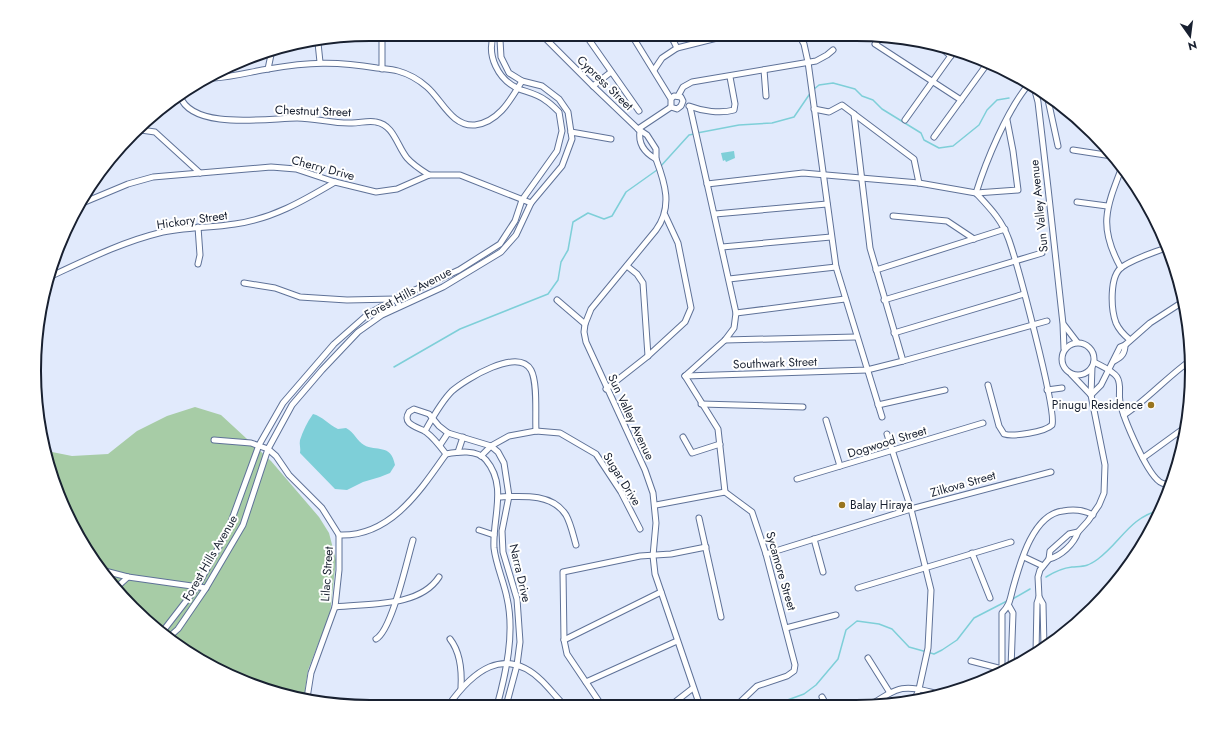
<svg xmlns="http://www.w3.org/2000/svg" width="1226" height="741" font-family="Jost,sans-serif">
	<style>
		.green { fill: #a7cca6 }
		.water { fill: #7ecfd8 }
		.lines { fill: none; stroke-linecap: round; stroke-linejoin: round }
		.stream { stroke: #7ecfd8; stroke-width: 1.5 }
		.minor-casing { stroke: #5f7298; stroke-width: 7 }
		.minor { stroke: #fff; stroke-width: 5 }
		.poi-dot { fill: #99751f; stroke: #fff; stroke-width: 1.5 }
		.labels { text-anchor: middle; stroke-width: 4; stroke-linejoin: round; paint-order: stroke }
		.street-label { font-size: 12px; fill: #182030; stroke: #fff }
		.poi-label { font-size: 12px; fill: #182030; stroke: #fff; text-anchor: end }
		.rim { fill: none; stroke: #182030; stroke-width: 2 }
	</style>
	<rect width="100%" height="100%" fill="#e1eafc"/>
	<polygon class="green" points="195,407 221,415 271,461 319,517 329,533 336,560 330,614 308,670 304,697 262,689 183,650 103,575 52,479 47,451 72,456 108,454 137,431 167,416"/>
	<g class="water">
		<polygon points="734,151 735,158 726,162 725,160 723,161 721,153"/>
		<path d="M313,414C322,416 329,425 338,429L346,428C354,432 357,441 364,445C376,452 391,443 395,465L390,473L380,477L363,482L347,490L335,489L300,453C301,449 299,444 300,440C303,431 307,422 313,414Z"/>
	</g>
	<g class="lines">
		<g class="stream">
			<polyline points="813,90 819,85 833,83 855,89 862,96 873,100 882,109 921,133 924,140 939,148 953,146 979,125 987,110 997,100 1009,98"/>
			<polyline points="697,133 739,125 772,123 794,117 811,92"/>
			<polyline points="660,167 689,135 694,134"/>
			<polyline points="394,367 460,329 548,294 558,280 561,262 568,250 573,222 588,213 604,219 612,216 626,192 657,170"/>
			<path d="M1046,577C1054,572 1063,568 1072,567C1084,566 1087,567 1098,559C1121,542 1129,518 1160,510"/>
			<polyline points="1011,600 1030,589"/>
			<polyline points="771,706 804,694 816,685 838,659 846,630 857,621 879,624 892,629 909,647 934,654 942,650 957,640 974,618 1007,601"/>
		</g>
		<defs>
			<g id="minor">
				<polyline points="382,34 382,69"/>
				<path d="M541,34L593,86L638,129L647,135L656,149V159C665,183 673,207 656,230L591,309L585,324L584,332L586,342L645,470L653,493L656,523L653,556L655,574L700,706"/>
				<polyline points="585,34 639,111"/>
				<polyline points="631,34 671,99 671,107 677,109 681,106 683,101 681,97 674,96 671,99"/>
				<polyline points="670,34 677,48"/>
				<polyline points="799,35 804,44 808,62 836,267 882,417"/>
				<polyline points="882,36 875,44 961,100"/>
				<polyline points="318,43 320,62"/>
				<polyline points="940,47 951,56"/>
				<polyline points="268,69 272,50"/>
				<polyline points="654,70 662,58 677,48 729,35"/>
				<polyline points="764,70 766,96"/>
				<path d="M214,78C232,77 250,72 268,69C309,62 336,61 377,68C384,69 391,69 398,71C409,74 418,79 427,87C442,100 452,127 475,125C499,122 511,99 522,81"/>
				<polyline points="593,86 611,72"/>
				<polyline points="1034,87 1038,102 1048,188 1063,324 1064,349"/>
				<polyline points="1047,95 1058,146"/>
				<path d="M180,96C192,131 270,118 297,118C316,118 334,124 352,123C360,123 369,120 376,122C394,125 397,146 407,158C413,165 421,170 429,175"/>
				<polyline points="678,96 683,87 692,82 816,61 827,55 833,50"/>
				<path d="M689,106C702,111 720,114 734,110L735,104L730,77"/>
				<polyline points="814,109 829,112 842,105 914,159 919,183"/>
				<polyline points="854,114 870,248 903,361"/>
				<polyline points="905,120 955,50"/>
				<polyline points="638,129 671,107"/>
				<polyline points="141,130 155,132 200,173"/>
				<path d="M640,131C638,144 645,153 656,159"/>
				<polyline points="571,132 611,139"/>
				<polyline points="934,137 987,64"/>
				<polyline points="1073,150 1112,156"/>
				<polyline points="707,184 803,173 919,183 976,193 1018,190 1013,151 1007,120"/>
				<path d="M976,193C990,208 1002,220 1009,240C1017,263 1057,410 1052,425C1045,432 1013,437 1004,434L999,426L988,385"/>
				<path d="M976,193C986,161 1007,110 1029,84"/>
				<polyline points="1077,202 1107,206"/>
				<polyline points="80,204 128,184 153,177 271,167 296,169 335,182 376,192 397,189 429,175 460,175 531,203"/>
				<polyline points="715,214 827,204"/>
				<polyline points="893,216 947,221 974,239"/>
				<polyline points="198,227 200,255 198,264"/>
				<polyline points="722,247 831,237"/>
				<polyline points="627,266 637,274 643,283 648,356"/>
				<path d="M1121,268C1098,227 1106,208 1122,167"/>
				<polyline points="876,270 1005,229"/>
				<path d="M49,277C84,261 122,242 159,233C184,227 210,228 235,224C272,219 303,201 335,182"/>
				<polyline points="729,279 836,267"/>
				<polyline points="244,283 275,288 300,297 347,300 395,299 400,306"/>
				<polyline points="557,300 585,324"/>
				<polyline points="884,300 1042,253"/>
				<polyline points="736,313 845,299"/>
				<polyline points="1064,325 1077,342"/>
				<polyline points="894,333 1024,294"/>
				<polyline points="725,340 856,337"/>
				<path d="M1130,340C1124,335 1119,330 1116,323C1111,310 1109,276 1122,267C1135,258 1153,253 1168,247"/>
				<circle cx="1078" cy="359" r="16"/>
				<path d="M1114,361C1122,357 1125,353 1125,345"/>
				<path d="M1094,362C1101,366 1112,370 1117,377C1122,385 1118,393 1120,402C1123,417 1148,478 1162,483C1165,485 1168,484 1171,483"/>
				<polyline points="1071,374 1091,395"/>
				<polyline points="685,376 867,370 903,361 1047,321"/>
				<polyline points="685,376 725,340 734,328 736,313 690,107"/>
				<polyline points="685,376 718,429 725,492"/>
				<polyline points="606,389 648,356 685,322 691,308 678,243 665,215"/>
				<polyline points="1047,390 1062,388"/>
				<polyline points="1091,395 1101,385 1120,347 1125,345 1150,323 1184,301"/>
				<polyline points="701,404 803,407"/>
				<polyline points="878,405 945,390"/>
				<path d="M1124,415C1148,399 1167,377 1191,360"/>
				<polyline points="826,420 840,466"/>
				<path d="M425,431C433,417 441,402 452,391C466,379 518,347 531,370C538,383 535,416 536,431"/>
				<polyline points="887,434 911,509 931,590 928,648 919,689 915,699"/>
				<polyline points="683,437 692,453 720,444"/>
				<polyline points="214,440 251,443 268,449 276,456 289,475 322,508 339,535 339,570 335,607 311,673 307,698"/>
				<polyline points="440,445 448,433"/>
				<polyline points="458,452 463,437"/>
				<path d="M446,454C440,446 434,438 426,432C419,427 401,425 409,412L414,409L429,414L439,426L448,433L491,446L498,452L504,463L509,496L502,531L503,552L517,599L520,642L517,665L506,706"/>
				<path d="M446,454C458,452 477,449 486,460C508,486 492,519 494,548C496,565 504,582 507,598C515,633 506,673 497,706"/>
				<polyline points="481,456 491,446 509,436 536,431 560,433 596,454 621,492 640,529"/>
				<polyline points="1143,458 1187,426"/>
				<polyline points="797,479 983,423"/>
				<path d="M499,497C522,496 552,493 566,515C571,524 573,535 576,545"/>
				<polyline points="656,505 725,492 752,512 766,554 795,665 794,671 787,676 757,686 736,706"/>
				<polyline points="699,518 721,617"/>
				<polyline points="479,530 494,535"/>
				<path d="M339,535C390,537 420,491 446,454"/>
				<polyline points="814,539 823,572"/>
				<polyline points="972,553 990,598"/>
				<polyline points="766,554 911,509 1051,472"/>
				<polyline points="1024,557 1043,566"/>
				<path d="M1049,559C1061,556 1074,544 1078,532"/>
				<polyline points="101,570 128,577 206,588"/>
				<polyline points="117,587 128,577"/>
				<polyline points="858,588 1011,542"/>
				<polyline points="1009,606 1013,613 1011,668"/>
				<path d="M335,607C367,603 419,608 439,577"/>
				<polyline points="786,628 836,615"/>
				<path d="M163,631L197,587L228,530L259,445L283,403L334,344L368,314L395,299L459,270L500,244L515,221L522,200L557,151L562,131L559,112C555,108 550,103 545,100C537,94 527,92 519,89C498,80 486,55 494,34"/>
				<polyline points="169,637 178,629 206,588 243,525 268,449 292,405 322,370 358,332 382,315 443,287 501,252 516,235 531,203 562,166 572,139 568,112 559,99 542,86 522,81 509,73 501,57 500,40 502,34"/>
				<path d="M376,639C392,630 407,560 413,540"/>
				<path d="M450,639C461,653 462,671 461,688"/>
				<polyline points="564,640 661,592"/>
				<polyline points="1044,647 1043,604 1039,597 1038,577 1040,570 1049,559 1050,551 1069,534 1078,532 1088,521 1099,505 1104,493 1105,465 1091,395 1092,367"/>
				<polyline points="1036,653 1037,603 1039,597"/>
				<polyline points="868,658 890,693"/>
				<polyline points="971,661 1006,670"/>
				<path d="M1002,672V613C1010,605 1010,599 1013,588C1020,563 1033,514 1063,511C1074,509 1084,510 1093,515"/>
				<polyline points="586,682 677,641"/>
				<polyline points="822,697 827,706"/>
				<path d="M448,706C472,672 504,644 542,681C550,689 557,698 565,706"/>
				<polyline points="602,706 567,654 564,640 563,572 640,556 671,554 706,547"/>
				<polyline points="670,706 693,688"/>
				<path d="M869,706C900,686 902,684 938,694"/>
			</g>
		</defs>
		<use href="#minor" class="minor-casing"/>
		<use href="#minor" class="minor"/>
	</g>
	<g class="poi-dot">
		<circle cx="1151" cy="405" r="4"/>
		<circle cx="842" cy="505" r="4"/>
	</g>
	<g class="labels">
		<g class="street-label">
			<text transform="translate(605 83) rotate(44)" y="4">Cypress Street</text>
			<text transform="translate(313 111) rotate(2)" y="4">Chestnut Street</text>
			<text transform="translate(323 168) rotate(15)" y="4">Cherry Drive</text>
			<text transform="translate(1039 206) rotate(-96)" y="4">Sun Valley Avenue</text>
			<text transform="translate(192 220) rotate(-8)" y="4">Hickory Street</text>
			<text transform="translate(408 293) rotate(-28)" y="4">Forest Hills Avenue</text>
			<text transform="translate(775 363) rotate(-2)" y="4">Southwark Street</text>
			<text transform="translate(631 417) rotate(65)" y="4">Sun Valley Avenue</text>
			<text transform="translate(887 442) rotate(-17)" y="4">Dogwood Street</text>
			<text transform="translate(622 479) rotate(58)" y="4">Sugar Drive</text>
			<text transform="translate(963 484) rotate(-16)" y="4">Zilkova Street</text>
			<text transform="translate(210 558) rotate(-60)" y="4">Forest Hills Avenue</text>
			<text transform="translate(781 571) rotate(74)" y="4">Sycamore Street</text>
			<text transform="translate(520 573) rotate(77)" y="4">Narra Drive</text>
			<text transform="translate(327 574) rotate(-86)" y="4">Lilac Street</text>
		</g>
		<g class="poi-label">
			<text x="1143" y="409">Pinugu Residence</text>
			<text x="850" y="509" text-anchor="start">Balay Hiraya</text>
		</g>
	</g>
	<path d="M0 0H1226V741H0ZM370 41H856A329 329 0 0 1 1185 370V371A329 329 0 0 1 856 700H370A329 329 0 0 1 41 371V370A329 329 0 0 1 370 41Z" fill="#fff" fill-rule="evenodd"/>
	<path class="rim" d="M370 41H856A329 329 0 0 1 1185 370V371A329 329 0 0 1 856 700H370A329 329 0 0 1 41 371V370A329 329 0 0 1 370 41Z"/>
	<g transform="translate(1190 36) rotate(166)" stroke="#ffffff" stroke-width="3" paint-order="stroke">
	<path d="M0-3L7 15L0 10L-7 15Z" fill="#182030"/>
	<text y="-6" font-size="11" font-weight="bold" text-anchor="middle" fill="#182030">N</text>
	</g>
</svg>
